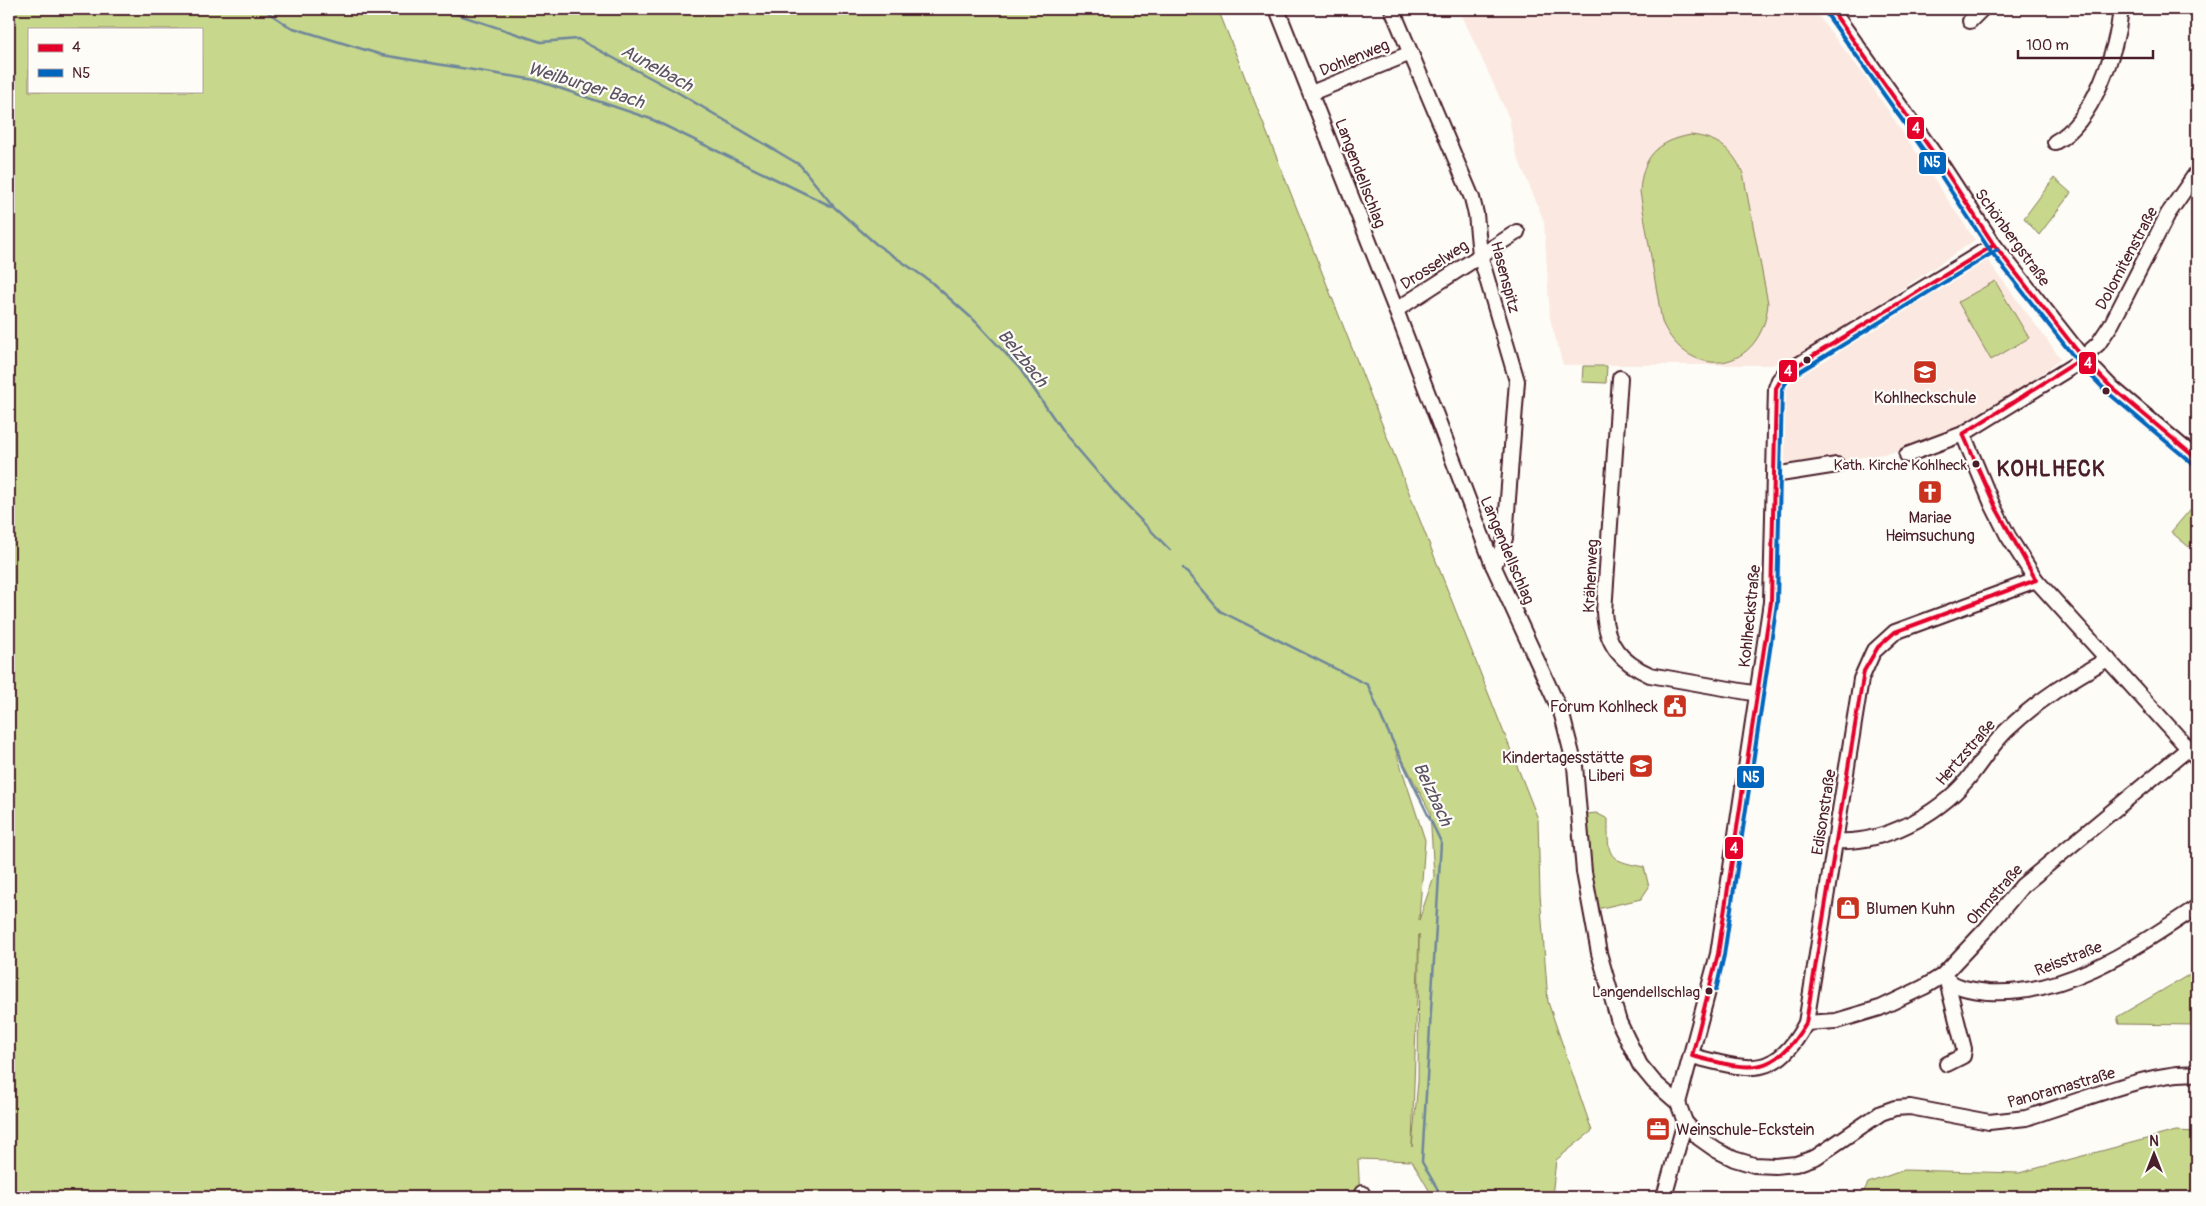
<svg xmlns="http://www.w3.org/2000/svg" width="2206" height="1206" font-family="Pangolin,sans-serif">
	<style>
		.built { fill: #fbe9e1 }
		.green { fill: #c7d78b; stroke: #887b5b; fill-rule: evenodd }
		.lines { fill: none; stroke-linecap: round; stroke-linejoin: round }
		.stream { stroke: #6e869c; stroke-width: 2.5 }
		.minor-casing { stroke: #4a1f2b; stroke-width: 18 }
		.minor { stroke: #fdfcf7; stroke-width: 14 }
		.bus-1-casing { stroke: #fdfcf7; stroke-width: 8 }
		.bus-2-casing { stroke: #fdfcf7; stroke-width: 8 }
		.bus-1 { stroke: #e4002b; stroke-width: 4 }
		.bus-2 { stroke: #0065bd; stroke-width: 4 }
		.bus-dot { fill: #4a1f2b; stroke: #fdfcf7; stroke-width: 2 }
		.labels { text-anchor: middle; stroke-width: 4.5; stroke-linejoin: round; paint-order: stroke }
		.bus-label { font-size: 15px; fill: #4a1f2b; stroke: #fdfcf7; text-anchor: end }
		.street-label { font-size: 16px; fill: #4a1f2b; stroke: #fdfcf7 }
		.poi-label { font-size: 16px; fill: #4a1f2b; stroke: #fdfcf7 }
		.water-label { font-size: 18px; font-style: italic; fill: #5c5363; stroke: #fdfcf7 }
		.district-label { font-size: 21px; font-weight: bold; letter-spacing: 1px; fill: #4a1f2b; stroke: #fdfcf7 }
		.line-badge { stroke: #fdfcf7; stroke-width: 2 }
		.badge-label { font-size: 14px; text-anchor: middle; font-weight: bold; fill: #fff }
	</style>
	<rect width="100%" height="100%" fill="#fdfcf7"/>
	<filter id="ink" filterUnits="userSpaceOnUse"><feTurbulence type="fractalNoise" baseFrequency=".02" numOctaves="2"/><feDisplacementMap in="SourceGraphic" scale="10" xChannelSelector="R" yChannelSelector="G"/><feConvolveMatrix kernelMatrix="1 2 1 2 8 2 1 2 1" color-interpolation-filters="sRGB"/></filter>
	<g filter="url(#ink)">
		<g class="built">
			<polygon points="1459,9 1813,9 1865,76 1975,240 1799,359 1770,365 1563,365 1550,319 1544,221 1515,151 1509,118"/>
			<polygon points="1987,259 2061,359 2012,396 1952,432 1904,451 1785,469 1785,385"/>
		</g>
		<g class="green">
			<path d="M9,9H1218L1538,819L1540,894L1548,1002L1592,1131L1556,1160L1552,1197H1433L1412,1161L1358,1159L1360,1197H9ZM29,29H201V91H29ZM1392,739L1430,812L1434,876L1419,920L1425,840ZM1419,934L1418,1081L1412,1147Z"/>
			<path d="M1691,135C1718,138 1732,149 1743,173L1768,303C1763,372 1690,384 1662,322L1640,192C1642,157 1657,141 1691,135Z"/>
			<polygon points="2054,178 2071,193 2039,235 2024,218"/>
			<polygon points="1995,281 2029,338 1991,360 1958,302"/>
			<polygon points="1583,366 1607,366 1606,383 1582,382"/>
			<polygon points="2194,505 2197,508 2197,538 2189,547 2171,532"/>
			<path d="M1596,813L1608,819C1608,856 1606,860 1644,867L1649,887L1641,899L1597,909L1588,857L1587,814Z"/>
			<polygon points="2197,970 2197,1025 2119,1024 2117,1017"/>
			<polygon points="2176,1131 2197,1132 2197,1197 1861,1197 1868,1183 1904,1170 2019,1173"/>
		</g>
		<g class="lines">
			<g class="stream">
				<polyline points="263,9 290,27 382,55 535,80 651,119 831,206"/>
				<polyline points="441,9 541,42 578,39 677,92 800,165 834,207 876,244 930,281 976,322 1020,369 1064,433 1124,503 1170,550"/>
				<polyline points="1183,568 1220,611 1368,685 1383,721 1441,842 1422,1162 1442,1197"/>
			</g>
			<defs>
				<g id="minor">
					<path d="M1277,9L1396,310L1493,565L1562,715L1575,766L1584,872L1599,953L1619,1022L1640,1065L1654,1082L1678,1103L1685,1122L1699,1138L1716,1150L1734,1159L1754,1165L1775,1166L1796,1164L1816,1157L1881,1113L1895,1108L1910,1107L1989,1122L2026,1118C2068,1105 2157,1069 2197,1074"/>
					<polyline points="1392,9 1472,198 1476,214 1480,255 1517,381 1505,538 1500,555 1493,565"/>
					<polyline points="1831,9 1937,158 1994,245 2083,358 2110,386 2197,459"/>
					<polyline points="1970,21 1982,9"/>
					<polyline points="1311,93 1411,53"/>
					<path d="M2055,142C2093,122 2117,50 2121,9"/>
					<polyline points="2197,172 2168,214 2112,323 2098,344 2073,366 1963,434 1992,504 2008,536 2036,580 2197,758"/>
					<polyline points="1396,310 1517,232"/>
					<path d="M1620,378L1604,612C1606,645 1621,662 1650,675L1758,694"/>
					<polyline points="1907,455 1963,434"/>
					<polyline points="1774,475 1837,465"/>
					<path d="M1836,841C1883,844 1937,815 1967,780C1981,763 1992,744 2008,729C2038,700 2072,679 2108,659"/>
					<path d="M1942,976C1955,988 1970,990 1988,992C2065,997 2135,948 2197,907"/>
					<polyline points="1947,981 1964,1049 1963,1056 1947,1064"/>
					<polyline points="1806,1023 1836,1021 1880,1008 1924,987 1942,976 1987,928 2022,886 2189,748"/>
					<path d="M1692,1056C1748,1070 1775,1081 1806,1023L1861,679L1873,652L1895,632L2036,580"/>
					<polyline points="1678,1103 1718,954 1771,602 1776,388 1779,380 1785,373 1994,245"/>
					<polyline points="1362,1193 1362,1197"/>
					<polyline points="1664,1197 1685,1122"/>
				</g>
			</defs>
			<use href="#minor" class="minor-casing"/>
			<use href="#minor" class="minor"/>
			<defs>
				<g id="bus-1">
					<polyline points="1831,9 1937,158 1994,245 2083,358 2110,386 2197,459"/>
					<path d="M1994,245L1785,373L1776,388L1771,602L1718,954L1692,1056C1749,1070 1772,1079 1806,1023L1864,671L1878,647L1895,632L2036,580L1996,508L1963,434L2083,358"/>
				</g>
				<g id="bus-2">
					<polyline points="1826,13 1932,162 1989,249 2078,362 2106,391 2193,464"/>
					<polyline points="1716,990 1724,955 1777,603 1782,389 1789,378 1997,250"/>
				</g>
			</defs>
			<use href="#bus-1" class="bus-1-casing"/>
			<use href="#bus-2" class="bus-2-casing"/>
			<use href="#bus-1" class="bus-1"/>
			<use href="#bus-2" class="bus-2"/>
		</g>
	</g>
	<defs>
		<symbol id="school-square" viewBox="-11 -11 22 22"><rect x="-9" y="-9" width="18" height="18" rx="4" fill="#c8321e" stroke="#fdfcf7"/><path d="M0-5L7-2L0 1L-7-2ZM-4 1L0 2.5L4 1V4Q0 6-4 4Z" fill="#fff"/></symbol>
		<symbol id="church-square" viewBox="-11 -11 22 22"><rect x="-9" y="-9" width="18" height="18" rx="4" fill="#c8321e" stroke="#fdfcf7"/><path d="M-1.2-6h2.4v3.5h3.3v2.4h-3.3V6h-2.4V-.1h-3.3v-2.4h3.3Z" fill="#fff"/></symbol>
		<symbol id="civic-square" viewBox="-11 -11 22 22"><rect x="-9" y="-9" width="18" height="18" rx="4" fill="#c8321e" stroke="#fdfcf7"/><path d="M-.6-6.5H3V-4.5H.6V-3L4-1V1h2V6H-6V1h2V-1L-.6-3ZM-1.2 2.5V6h2.4V2.5Z" fill="#fff"/></symbol>
		<symbol id="shop-square" viewBox="-11 -11 22 22"><rect x="-9" y="-9" width="18" height="18" rx="4" fill="#c8321e" stroke="#fdfcf7"/><path d="M-5-2.5h2.3a2.7 3.5 0 0 1 5.4 0H5L5.5 6h-11ZM-1.5-2.5h3a1.5 2.3 0 0 0-3 0Z" fill="#fff"/></symbol>
		<symbol id="office-square" viewBox="-11 -11 22 22"><rect x="-9" y="-9" width="18" height="18" rx="4" fill="#c8321e" stroke="#fdfcf7"/><path d="M-6-3h4V-5.5h4V-3h4V5H-6ZM-1-4.5V-3h2v-1.5ZM-6 0V1H6V0Z" fill="#fff"/></symbol>
	</defs>
	<g fill-rule="evenodd">
		<use href="#school-square" x="1911" y="358" width="28" height="28"/>
		<use href="#church-square" x="1916" y="478" width="28" height="28"/>
		<use href="#civic-square" x="1661" y="692" width="28" height="28"/>
		<use href="#school-square" x="1627" y="752" width="28" height="28"/>
		<use href="#shop-square" x="1834" y="894" width="28" height="28"/>
		<use href="#office-square" x="1644" y="1115" width="28" height="28"/>
	</g>
	<g class="bus-dot">
		<circle cx="1807" cy="360" r="4.5"/>
		<circle cx="2106" cy="391" r="4.5"/>
		<circle cx="1976" cy="464" r="4.5"/>
		<circle cx="1709" cy="991" r="4.5"/>
	</g>
	<g class="labels">
		<g class="bus-label">
			<text x="1967" y="470">Kath. Kirche Kohlheck</text>
			<text x="1700" y="997">Langendellschlag</text>
		</g>
		<g class="street-label">
			<text transform="translate(1354 57) rotate(-22)" y="6">Dohlenweg</text>
			<text transform="translate(1361 173) rotate(69)" y="6">Langendellschlag</text>
			<text transform="translate(2013 237) rotate(54)" y="6">Schönbergstraße</text>
			<text transform="translate(2126 258) rotate(-62)" y="6">Dolomitenstraße</text>
			<text transform="translate(1434 264) rotate(-33)" y="6">Drosselweg</text>
			<text transform="translate(1506 277) rotate(75)" y="6">Hasenspitz</text>
			<text transform="translate(1508 550) rotate(67)" y="6">Langendellschlag</text>
			<text transform="translate(1590 576) rotate(-87)" y="6">Krähenweg</text>
			<text transform="translate(1749 616) rotate(-84)" y="6">Kohlheckstraße</text>
			<text transform="translate(1965 752) rotate(-49)" y="6">Hertzstraße</text>
			<text transform="translate(1823 812) rotate(-81)" y="6">Edisonstraße</text>
			<text transform="translate(1994 894) rotate(-48)" y="6">Ohmstraße</text>
			<text transform="translate(2068 958) rotate(-21)" y="6">Reisstraße</text>
			<text transform="translate(2061 1087) rotate(-16)" y="6">Panoramastraße</text>
		</g>
		<g class="poi-label">
			<text x="1925" y="403">Kohlheckschule</text>
			<text x="1930" y="523">Mariae<tspan x="1930" dy="18">Heimsuchung</tspan></text>
			<text x="1658" y="712" text-anchor="end">Forum Kohlheck</text>
			<text x="1624" y="763" text-anchor="end">Kindertagesstätte<tspan x="1624" dy="18">Liberi</tspan></text>
			<text x="1866" y="914" text-anchor="start">Blumen Kuhn</text>
			<text x="1676" y="1135" text-anchor="start">Weinschule-Eckstein</text>
		</g>
		<g class="water-label">
			<text transform="translate(657 68) rotate(29)" y="6">Aunelbach</text>
			<text transform="translate(586 85) rotate(17)" y="6">Weilburger Bach</text>
			<text transform="translate(1023 358) rotate(51)" y="6">Belzbach</text>
			<text transform="translate(1433 794) rotate(65)" y="6">Belzbach</text>
		</g>
		<g class="district-label">
			<text x="2051" y="476">KOHLHECK</text>
		</g>
	</g>
	<g class="line-badge">
		<rect x="1906" y="116" width="19" height="24" rx="5" fill="#e4002b"/>
		<rect x="1918" y="151" width="29" height="24" rx="5" fill="#0065bd"/>
		<rect x="2078" y="351" width="19" height="24" rx="5" fill="#e4002b"/>
		<rect x="1778" y="359" width="20" height="24" rx="5" fill="#e4002b"/>
		<rect x="1736" y="765" width="29" height="24" rx="5" fill="#0065bd"/>
		<rect x="1724" y="836" width="20" height="24" rx="5" fill="#e4002b"/>
	</g>
	<g class="badge-label">
		<text x="1916" y="133">4</text>
		<text x="1932" y="167">N5</text>
		<text x="2088" y="368">4</text>
		<text x="1788" y="376">4</text>
		<text x="1751" y="782">N5</text>
		<text x="1734" y="853">4</text>
	</g>
	<rect width="2206" height="1206" fill="none" stroke="#fdfcf7" stroke-width="30"/>
	<rect x="15" y="15" width="2176" height="1176" fill="none" stroke="#4a1f2b" stroke-width="2" filter="url(#ink)"/>
	<rect x="28" y="28" width="175" height="65" fill="#fdfcf7" stroke="#b5a4a5"/>
	<rect x="38" y="44" width="25" height="8" fill="#e4002b" stroke="#b5a4a5"/>
	<text x="72" y="52" font-size="15" fill="#4a1f2b">4</text>
	<rect x="38" y="69" width="25" height="8" fill="#0065bd" stroke="#b5a4a5"/>
	<text x="72" y="78" font-size="15" fill="#4a1f2b">N5</text>
	<g transform="translate(2154 1154)" stroke="#fdfcf7" stroke-width="4" paint-order="stroke">
	<path d="M0-4L9 19L0 12L-9 19Z" fill="#4a1f2b"/>
	<text y="-8" font-size="14" font-weight="bold" text-anchor="middle" fill="#4a1f2b">N</text>
	</g>
	<path d="M2018 50v8h135v-8" fill="none" stroke="#4a1f2b" stroke-width="2.5"/>
	<text x="2026" y="50" font-size="15" fill="#4a1f2b" stroke="#fdfcf7" stroke-width="4" paint-order="stroke">100 m</text>
</svg>
